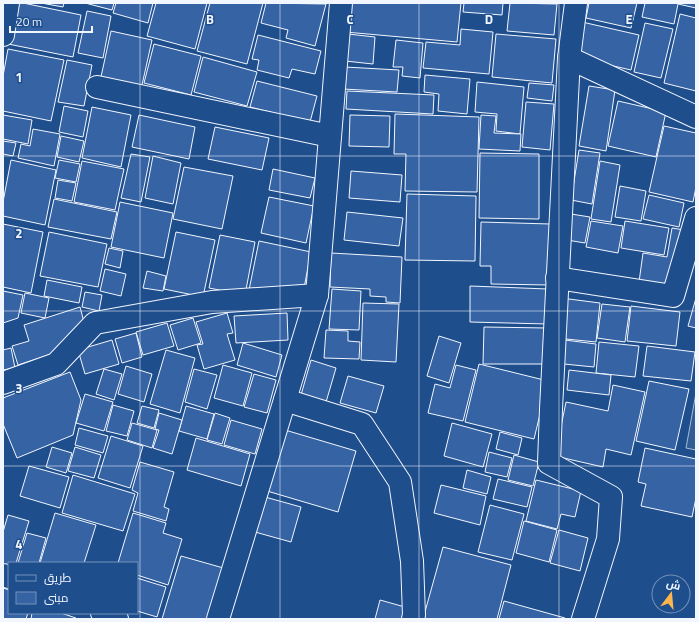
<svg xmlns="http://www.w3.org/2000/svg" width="699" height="622" font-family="'Titillium Web',Cairo,sans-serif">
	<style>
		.built { fill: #305b95; stroke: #a8bbd7 }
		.building { fill: #3563a3; stroke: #f2f6ff }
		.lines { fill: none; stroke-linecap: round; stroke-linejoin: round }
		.minor-casing { stroke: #f2f6ff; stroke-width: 24 }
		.minor { stroke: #1f4e8c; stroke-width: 22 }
		.grid { fill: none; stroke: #f2f6ff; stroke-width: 1; stroke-opacity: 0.55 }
		.grid-label { font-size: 13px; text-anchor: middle; font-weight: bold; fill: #f2f6ff; stroke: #1f4e8c; stroke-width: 3; stroke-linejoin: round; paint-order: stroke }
	</style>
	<rect width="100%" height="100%" fill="#1f4e8c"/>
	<polygon class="built" points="696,393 696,450 686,448"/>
	<g class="building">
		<polygon points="16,3 23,3 81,15 73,57 8,44"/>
		<polygon points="41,3 64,3 63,7"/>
		<polygon points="85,3 114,3 112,10"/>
		<polygon points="116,3 153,3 148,23 113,13"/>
		<polygon points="156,3 207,3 195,49 147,36"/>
		<polygon points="210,3 263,3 247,64 197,51"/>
		<polygon points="266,3 326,4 315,46 286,38 288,30 261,23"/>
		<polygon points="347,3 461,3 457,42 345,32"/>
		<polygon points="464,3 503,3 502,15 463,12"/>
		<polygon points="510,3 557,4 554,35 507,31"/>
		<polygon points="589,3 637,3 631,28 586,18"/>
		<polygon points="645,3 696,3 696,8 678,4 674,24 642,17"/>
		<polygon points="87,11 111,16 103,58 78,53"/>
		<polygon points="680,14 696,18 696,91 664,83"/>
		<polygon points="582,22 639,35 631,70 574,57"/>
		<polygon points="645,23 673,29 661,78 634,72"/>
		<polygon points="461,29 493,32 489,74 423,68 426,42 460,45"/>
		<polygon points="111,31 152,40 140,94 99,86"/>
		<polygon points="348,34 375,37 373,64 345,61"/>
		<polygon points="496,34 556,39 552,83 492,77"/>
		<polygon points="258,35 321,51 315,74 292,69 289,78 257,70 259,60 252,59"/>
		<polygon points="396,40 423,43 420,78 402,76 403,67 393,67"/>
		<polygon points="154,44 201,56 191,95 144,83"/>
		<polygon points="8,49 64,60 51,121 3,111 3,76"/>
		<polygon points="203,57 257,72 247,106 194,92"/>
		<polygon points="67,60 92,65 84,106 58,102"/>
		<polygon points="345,67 399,70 397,92 343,89"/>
		<polygon points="425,75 470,79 467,114 438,111 439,94 424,92"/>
		<polygon points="257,81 317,96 310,122 250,107"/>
		<polygon points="477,82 524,87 520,134 496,131 497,114 475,112"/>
		<polygon points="529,83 554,85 552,101 527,98"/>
		<polygon points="589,86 615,90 606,151 579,146"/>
		<polygon points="347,91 434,95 433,114 346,109"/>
		<polygon points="618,101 666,112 656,157 608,146"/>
		<polygon points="526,102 554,104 550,150 522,147"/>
		<polygon points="64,106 88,111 83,137 59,132"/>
		<polygon points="92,107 131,115 121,167 82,158"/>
		<polygon points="395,114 479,117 477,192 405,191 406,154 394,154"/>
		<polygon points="3,115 32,120 28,144 3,139"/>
		<polygon points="139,115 195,127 189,159 132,147"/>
		<polygon points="350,115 390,116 389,147 349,146"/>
		<polygon points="481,115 496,116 494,133 521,134 520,151 479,149"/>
		<polygon points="664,126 696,133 696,187 693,202 649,192"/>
		<polygon points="215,127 269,138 262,170 208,159"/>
		<polygon points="33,129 60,134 54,166 18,158 21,144 30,146"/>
		<polygon points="61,136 84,141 79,162 57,157"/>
		<polygon points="3,141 16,143 13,156 3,154"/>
		<polygon points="579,150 600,153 592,204 571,200"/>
		<polygon points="480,153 539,154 539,219 479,218"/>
		<polygon points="131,154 150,157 141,202 121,198"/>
		<polygon points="153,156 181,163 173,204 145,198"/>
		<polygon points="11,160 56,170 45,225 3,216 3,202"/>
		<polygon points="59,160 80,164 76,182 55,178"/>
		<polygon points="82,161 124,169 115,210 74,202"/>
		<polygon points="600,161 620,165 611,222 591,219"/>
		<polygon points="184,167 233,176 222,229 173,219"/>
		<polygon points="273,169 315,178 310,198 269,190"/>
		<polygon points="351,171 402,175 400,202 349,198"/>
		<polygon points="58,180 76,183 72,201 55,198"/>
		<polygon points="620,186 646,191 641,221 615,217"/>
		<polygon points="407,194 476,196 475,261 405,260"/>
		<polygon points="649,195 684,203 679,227 643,219"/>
		<polygon points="269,197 314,206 306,243 261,233"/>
		<polygon points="54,199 117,212 111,239 48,227"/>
		<polygon points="120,202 173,213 164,258 111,247"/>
		<polygon points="347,212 403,218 399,246 344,240"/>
		<polygon points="571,214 590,217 585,243 567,240"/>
		<polygon points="591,221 623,226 618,253 586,247"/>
		<polygon points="625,221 669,228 664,255 621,248"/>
		<polygon points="481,222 550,224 549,285 491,284 491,266 480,266"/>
		<polygon points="3,224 43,232 31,293 3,287"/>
		<polygon points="672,228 684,230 674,288 639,282 643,253 667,257"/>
		<polygon points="49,232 107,244 98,287 40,276"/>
		<polygon points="176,232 215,240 203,297 164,289"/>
		<polygon points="220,235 255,242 245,295 209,288"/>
		<polygon points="259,241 311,252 304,288 249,290"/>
		<polygon points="109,248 123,251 120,268 105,264"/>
		<polygon points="331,253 402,257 400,303 386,302 386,297 370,296 370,289 330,287"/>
		<polygon points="105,269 126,274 121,296 100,291"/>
		<polygon points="147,271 166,276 163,291 143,288"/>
		<polygon points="47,280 82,287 79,303 44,296"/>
		<polygon points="470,286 548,289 547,324 470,322"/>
		<polygon points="332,289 361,291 359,330 329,329"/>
		<polygon points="3,291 23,295 18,318 3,323"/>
		<polygon points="85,292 102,295 99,311 82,307"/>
		<polygon points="25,293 49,298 45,318 21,313"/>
		<polygon points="561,298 600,303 596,342 556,338"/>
		<polygon points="696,298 696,328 688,326"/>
		<polygon points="363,303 399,304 396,362 361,360"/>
		<polygon points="602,304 630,307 625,342 597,338"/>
		<polygon points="631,306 680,312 676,346 627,341"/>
		<polygon points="80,307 84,322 55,353 18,365 12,346 29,341 24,325"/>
		<polygon points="227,313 233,333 227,334 235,360 204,369 197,345 203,344 196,322"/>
		<polygon points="287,313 288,340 236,343 234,316"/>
		<polygon points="193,318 201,343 178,350 170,325"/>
		<polygon points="167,323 174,346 143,355 136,332"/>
		<polygon points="484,327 547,328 547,364 483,364"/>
		<polygon points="326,330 348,331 348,341 360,342 359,359 324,358"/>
		<polygon points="136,333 142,357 122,363 115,339"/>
		<polygon points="439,336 461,343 449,383 427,376"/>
		<polygon points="557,339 596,344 594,367 554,363"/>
		<polygon points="112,340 119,364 85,374 78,350"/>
		<polygon points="599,342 639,346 635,377 596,373"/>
		<polygon points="243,343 282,355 276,377 237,365"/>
		<polygon points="647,346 695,352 691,381 643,376"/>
		<polygon points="11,348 15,368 3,370 3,350"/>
		<polygon points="166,350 195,358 180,413 150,404"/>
		<polygon points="311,360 336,368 324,409 299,402"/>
		<polygon points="479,364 548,381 534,439 465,422"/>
		<polygon points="223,365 252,373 243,406 214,398"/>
		<polygon points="456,365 476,370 463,421 428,413 435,384 450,388"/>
		<polygon points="126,366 152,374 144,402 118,394"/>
		<polygon points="104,369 122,374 114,400 96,394"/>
		<polygon points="194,369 217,375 207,409 185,402"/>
		<polygon points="569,370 611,375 609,395 567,390"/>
		<polygon points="70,372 81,400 73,435 17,458 3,424 3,398"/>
		<polygon points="254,374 276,380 267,413 244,407"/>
		<polygon points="348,376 384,386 376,413 340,403"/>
		<polygon points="649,381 689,389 675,450 636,441"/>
		<polygon points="613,385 645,392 631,455 606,449 603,467 555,456 566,402 608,411"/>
		<polygon points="85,394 113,402 104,431 76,423"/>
		<polygon points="113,405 134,411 127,436 106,431"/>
		<polygon points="142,406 159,410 154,428 137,423"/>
		<polygon points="186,406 214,414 207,439 179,431"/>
		<polygon points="159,413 182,420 172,454 153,448 159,430 155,429"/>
		<polygon points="215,413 230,418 222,444 207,440"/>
		<polygon points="231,420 262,429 255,454 224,445"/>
		<polygon points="132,423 157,430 152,448 127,440"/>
		<polygon points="452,423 492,434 483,467 444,456"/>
		<polygon points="79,428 108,436 103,453 75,445"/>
		<polygon points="285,430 356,451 338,512 267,491"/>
		<polygon points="500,432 522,438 518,455 496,449"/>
		<polygon points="111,436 143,446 130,488 98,478"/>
		<polygon points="196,438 250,454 241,486 187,470"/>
		<polygon points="52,447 72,453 66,473 46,467"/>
		<polygon points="75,447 101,455 94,478 68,471"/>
		<polygon points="645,448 696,459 696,498 692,517 641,506 646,484 638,482"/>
		<polygon points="489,452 512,458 507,477 485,472"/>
		<polygon points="514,455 539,462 533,486 508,480"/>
		<polygon points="140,462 174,472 164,507 169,509 166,521 133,511 138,493 132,490"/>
		<polygon points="29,466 69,477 60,508 20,496"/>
		<polygon points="467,470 491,477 487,494 463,488"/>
		<polygon points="73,475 135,494 123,531 62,513"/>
		<polygon points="498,479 532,487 527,507 493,499"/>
		<polygon points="536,480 581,491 575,517 561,514 557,529 526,521"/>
		<polygon points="441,485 486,496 480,525 434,513"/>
		<polygon points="265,497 301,507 291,542 255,532"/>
		<polygon points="490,505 524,514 512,560 478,552"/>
		<polygon points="55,513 96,525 84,563 40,563"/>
		<polygon points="133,513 166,523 163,533 182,539 168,585 137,575 137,563 118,563"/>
		<polygon points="8,515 29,521 16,563 9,563 9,566 3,565 3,532"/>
		<polygon points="524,521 557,530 549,562 516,553"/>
		<polygon points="559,530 588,538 580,571 550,563"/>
		<polygon points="27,533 46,538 39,563 18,563"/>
		<polygon points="443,547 511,565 497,619 423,619"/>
		<polygon points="181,556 227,569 213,619 162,619"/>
		<polygon points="137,578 166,587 157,617 137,611"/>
		<polygon points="3,588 9,590 9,613 28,613 26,619 3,619"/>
		<polygon points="380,600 412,609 409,619 375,619"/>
		<polygon points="504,601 565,618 564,619 499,619"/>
		<polygon points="32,613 61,613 76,618 76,619 31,619"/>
	</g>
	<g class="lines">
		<defs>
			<g id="minor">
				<polyline points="576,3 569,58 696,117"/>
				<polyline points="3,35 8,3"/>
				<polyline points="569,58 551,409 549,463 611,497 608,539 583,619"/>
				<polyline points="97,87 330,136"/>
				<polyline points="557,278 673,296 696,218"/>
				<polyline points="3,383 56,364 95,323 212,302 317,295"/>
				<polyline points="285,400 362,424 400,482 412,561 414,615 413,619"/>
				<polyline points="3,575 9,577"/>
				<polyline points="102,613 117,619"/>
				<polyline points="218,619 317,295 341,3"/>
			</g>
		</defs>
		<use href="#minor" class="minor-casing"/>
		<use href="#minor" class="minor"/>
	</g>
	<path class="grid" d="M140,3V619M280,3V619M419,3V619M559,3V619M3,156H696M3,311H696M3,466H696"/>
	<g class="grid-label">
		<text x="210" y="24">B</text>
		<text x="350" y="24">C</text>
		<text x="489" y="24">D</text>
		<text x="629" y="24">E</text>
		<text x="19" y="82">1</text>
		<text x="19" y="238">2</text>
		<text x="19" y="393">3</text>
		<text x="19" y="549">4</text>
	</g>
	<rect width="699" height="622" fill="none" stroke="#f2f6ff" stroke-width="8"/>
	<rect x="8" y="562" width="130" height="52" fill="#1f4e8c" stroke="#7391ba"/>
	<rect x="16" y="575" width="20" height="6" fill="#1f4e8c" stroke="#7391ba"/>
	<text x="44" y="582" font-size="12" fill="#f2f6ff">طريق</text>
	<rect x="16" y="592" width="20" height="12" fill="#3563a3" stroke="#7391ba"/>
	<text x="44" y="602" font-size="12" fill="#f2f6ff">مبنى</text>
	<g transform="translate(671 594) rotate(16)"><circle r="19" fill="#1f4e8c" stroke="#7391ba"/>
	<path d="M0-3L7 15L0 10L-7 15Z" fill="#ffb74d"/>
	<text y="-6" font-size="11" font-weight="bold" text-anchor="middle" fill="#f2f6ff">ش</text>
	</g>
	<path d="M10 26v6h82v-6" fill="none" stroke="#f2f6ff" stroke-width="2"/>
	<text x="16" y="26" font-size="12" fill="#f2f6ff" stroke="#1f4e8c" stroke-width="3" paint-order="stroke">20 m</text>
</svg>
